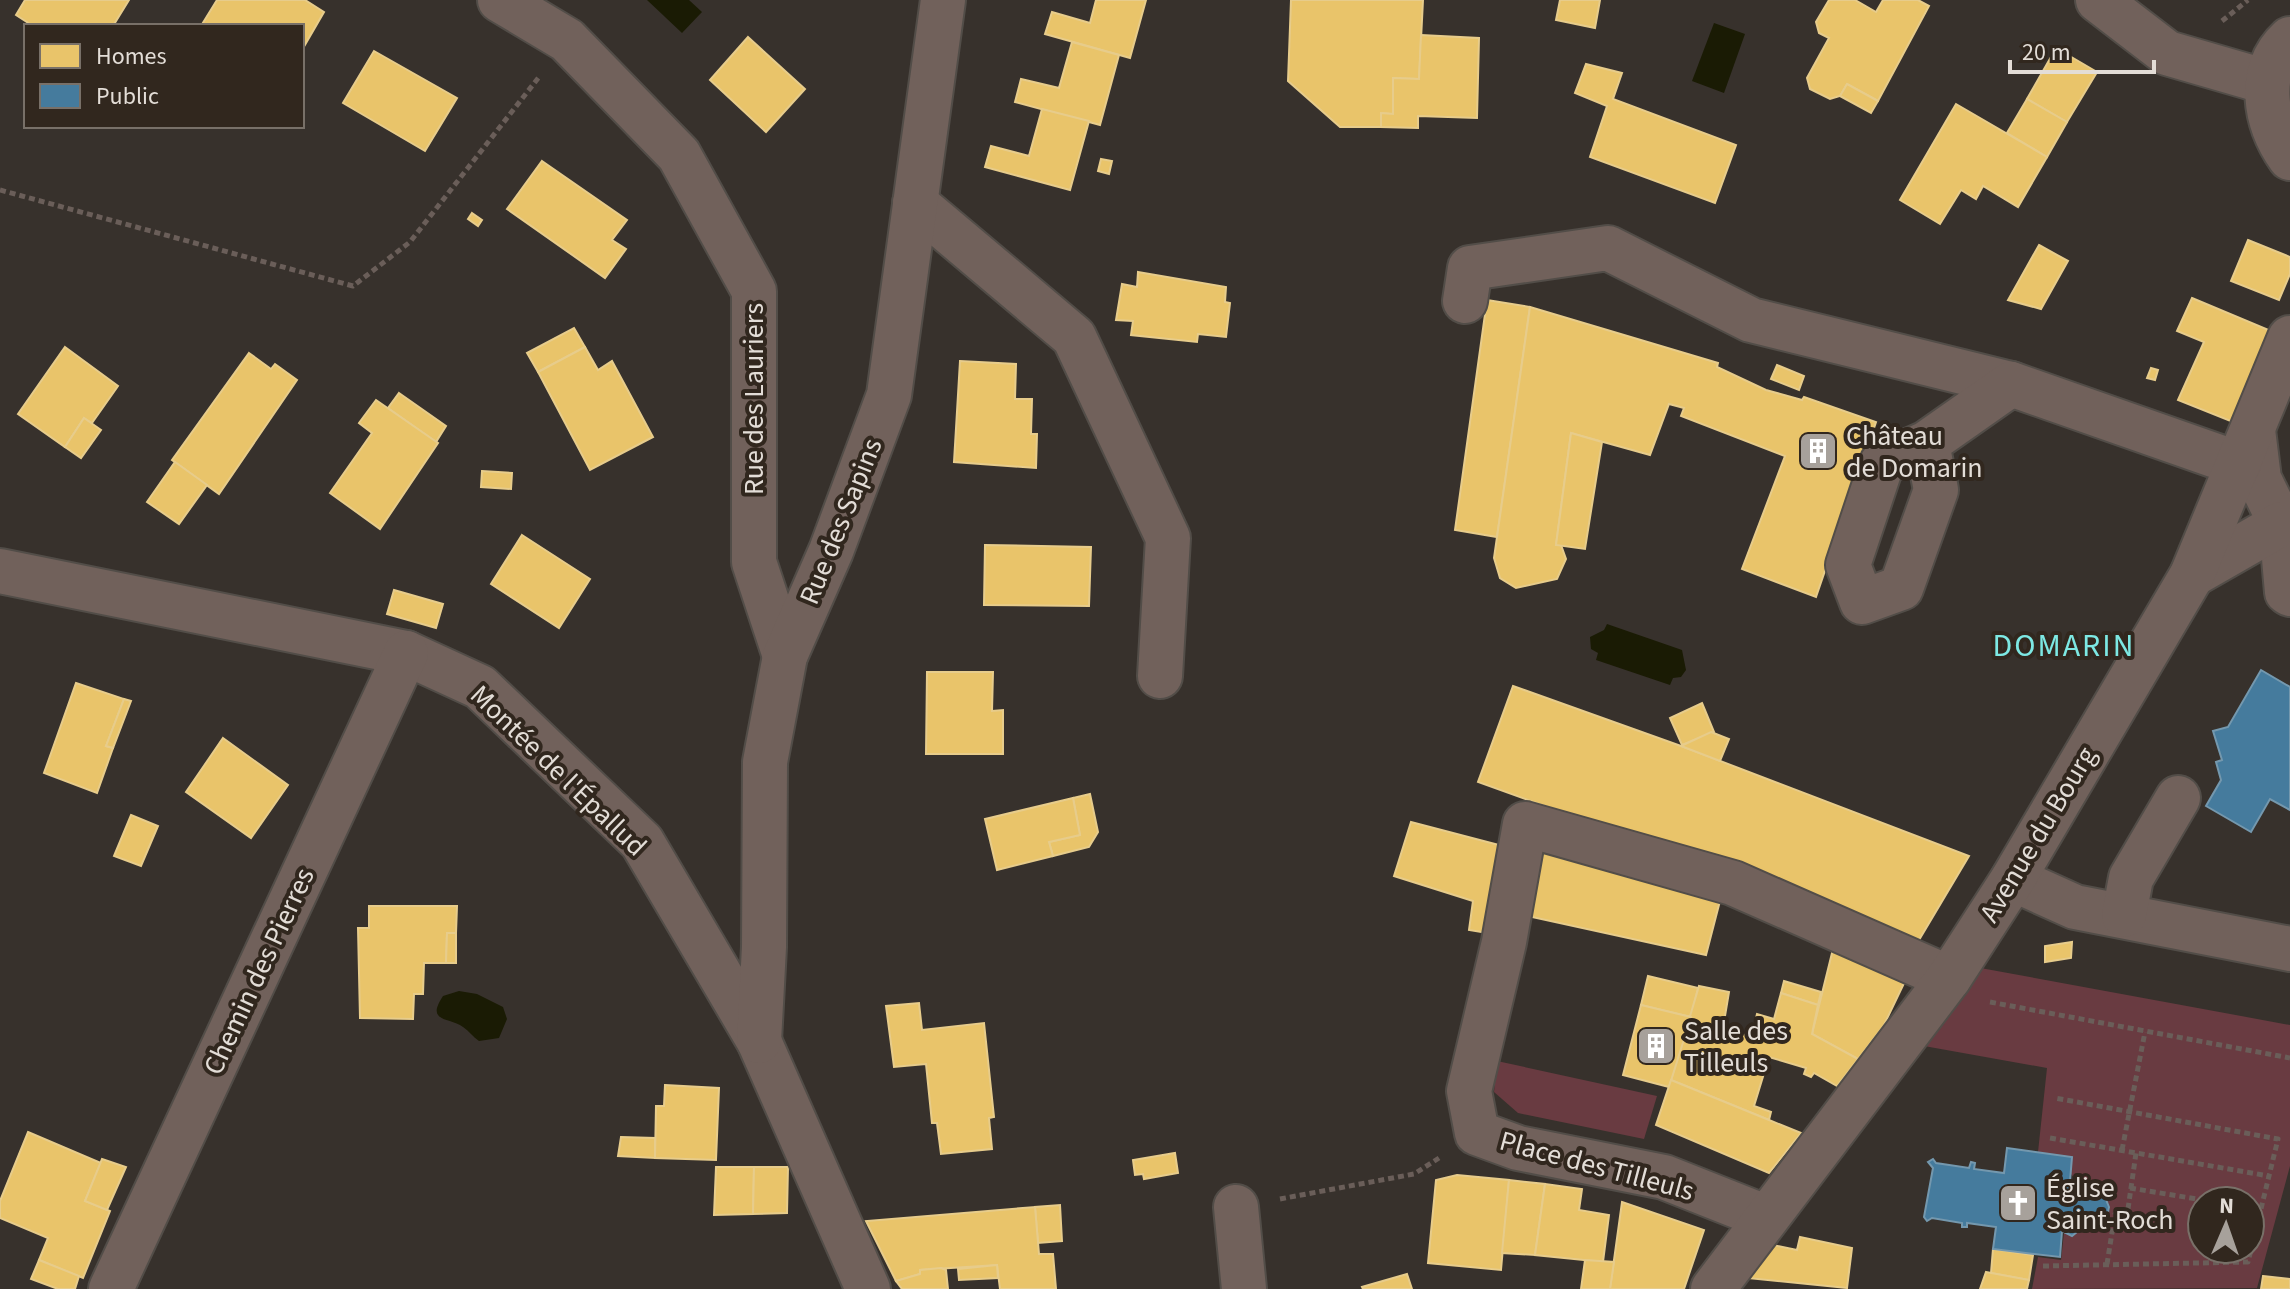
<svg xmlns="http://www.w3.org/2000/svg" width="2290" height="1289" font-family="'Source Sans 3',sans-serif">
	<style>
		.green { fill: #693b41; fill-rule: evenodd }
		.water { fill: #1a1b04 }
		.homes { fill: #e9c46a; stroke: #e7cc8b; stroke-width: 2 }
		.public { fill: #457b9d; stroke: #7498ae; stroke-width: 2 }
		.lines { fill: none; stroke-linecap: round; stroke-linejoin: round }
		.minor-casing { stroke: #524d48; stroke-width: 48 }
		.path { stroke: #6a5e59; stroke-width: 5; stroke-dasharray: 6 4; stroke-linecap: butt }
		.minor { stroke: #71615b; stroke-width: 44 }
		.labels { text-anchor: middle; stroke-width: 8; stroke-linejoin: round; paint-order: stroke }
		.street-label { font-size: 28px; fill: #e3ddd7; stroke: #31271e }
		.poi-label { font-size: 28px; fill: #e3ddd7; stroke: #31271e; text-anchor: start }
		.quarter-label { font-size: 32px; letter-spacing: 2px; fill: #7de8e3; stroke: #31271e }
	</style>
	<rect width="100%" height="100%" fill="#37312c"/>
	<g class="green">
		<path d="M1975,967L2290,1025V1166L2257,1288L2032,1289L2038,1257L2061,1260L2064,1233H2072L2089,1220L2101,1223L2108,1217L2110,1207L2105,1196L2091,1198L2071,1174L2072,1157L2038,1152L2047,1068L1924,1046ZM2202,1201H2250V1249H2202Z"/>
		<polygon points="1497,1061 1657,1096 1644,1139 1518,1113 1494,1092"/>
	</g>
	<g class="water">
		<polygon points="647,0 689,0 702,12 682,33"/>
		<polygon points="1714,23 1745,34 1724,93 1692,81"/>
		<polygon points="1607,624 1682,650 1686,670 1681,677 1673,678 1670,685 1596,660 1598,653 1591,649 1590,637 1604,630"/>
		<path d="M459,991L477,994L503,1007L507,1019L499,1038L479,1041C473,1037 469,1031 463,1027C450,1017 425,1023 443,996Z"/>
	</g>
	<g class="homes">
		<polygon points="25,0 129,0 113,26 33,26 16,15"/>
		<polygon points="217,0 305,0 324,12 302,50 302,26 201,26"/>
		<polygon points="1096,0 1146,0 1130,58 1045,34 1052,12 1090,23"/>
		<polygon points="1291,0 1423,0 1419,79 1393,78 1393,114 1381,113 1381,127 1340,127 1288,81"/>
		<polygon points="1560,0 1600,0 1595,28 1556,20"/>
		<polygon points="1829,0 1855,0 1876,12 1883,0 1918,0 1929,6 1878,101 1847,84 1840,96 1830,99 1810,89 1807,78 1829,38 1819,33 1816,22"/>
		<polygon points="1421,35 1479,38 1477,118 1418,116 1418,128 1381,127 1381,113 1393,114 1393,78 1419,79"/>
		<polygon points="748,37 805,89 766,132 710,80"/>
		<polygon points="1072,42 1119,55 1100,125 1015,102 1021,79 1059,88"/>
		<polygon points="2056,48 2097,72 2067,122 2027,99"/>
		<polygon points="374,51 457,98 425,151 343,103"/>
		<polygon points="1586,64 1622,73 1613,99 1736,145 1715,203 1590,157 1607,106 1575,93"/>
		<polygon points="1847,84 1878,101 1871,113 1840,96"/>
		<polygon points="2027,99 2067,122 2047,157 2007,133"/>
		<polygon points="1956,104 2047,157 2018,207 1983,186 1976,199 1961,190 1940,224 1900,200"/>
		<polygon points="1042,109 1089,121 1070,190 985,167 991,146 1029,156"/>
		<polygon points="1101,159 1112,161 1109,174 1098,171"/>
		<polygon points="542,161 627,220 612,240 626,249 605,278 507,209"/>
		<polygon points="472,213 482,220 478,226 468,219"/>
		<polygon points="2248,240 2290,257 2290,274 2279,300 2231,281"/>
		<polygon points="2039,245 2068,261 2041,309 2008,300"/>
		<polygon points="1138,272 1226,287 1225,302 1230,303 1226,337 1198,334 1197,342 1131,335 1133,321 1116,320 1122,284 1137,287"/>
		<polygon points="2192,298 2271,331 2233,422 2178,400 2204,342 2177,331"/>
		<polygon points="1487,300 1530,307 1497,537 1455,530"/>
		<polygon points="1530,307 1718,363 1717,367 1766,390 1802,400 1804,397 1876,422 1816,597 1742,569 1785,456 1681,416 1684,408 1669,404 1650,455 1571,433 1556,545 1561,545 1566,559 1557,579 1516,588 1500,578 1494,558"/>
		<polygon points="574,328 585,347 538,372 527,353"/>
		<polygon points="65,347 118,386 92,423 84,418 65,447 18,414"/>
		<polygon points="585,347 598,370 612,361 653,437 590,470 538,372"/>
		<polygon points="249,353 271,369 275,364 297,380 219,494 172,460"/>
		<polygon points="960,361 1016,364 1015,399 1032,399 1031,434 1037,434 1036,468 954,462"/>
		<polygon points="1777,365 1804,376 1799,390 1771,379"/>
		<polygon points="2151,368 2158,370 2155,380 2147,378"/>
		<polygon points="399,393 446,426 436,442 388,408"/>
		<polygon points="376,400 438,443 380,529 330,493 372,433 359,423"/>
		<polygon points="84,418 101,430 81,458 65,447"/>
		<polygon points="1571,433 1602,442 1585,549 1556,545"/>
		<polygon points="175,462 207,485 179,524 147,502"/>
		<polygon points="482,471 512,473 511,489 481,487"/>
		<polygon points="522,535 590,579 559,628 491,584"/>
		<polygon points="985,545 1091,547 1089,606 984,605"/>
		<polygon points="394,590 443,604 436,628 387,614"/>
		<polygon points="927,672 993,672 992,711 1003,710 1003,754 926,754"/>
		<polygon points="76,683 124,699 106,746 113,748 97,793 44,773"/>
		<polygon points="1513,686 1681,746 1969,856 1919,940 1478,782"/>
		<polygon points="124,699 131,701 113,748 106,746"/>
		<polygon points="1702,703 1714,732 1682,745 1670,718"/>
		<polygon points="1711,732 1729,739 1720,761 1681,746"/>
		<polygon points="223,738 288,785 251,838 186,792"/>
		<polygon points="1090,794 1098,832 1089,847 1053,856 1049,842 1080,835 1073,798"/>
		<polygon points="1073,798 1080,835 1049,842 1053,856 997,870 985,819"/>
		<polygon points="131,815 158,826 141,866 114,856"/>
		<polygon points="1411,822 1499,845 1488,933 1469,930 1473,901 1394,876"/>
		<polygon points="1540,850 1621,867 1621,875 1721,897 1706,955 1523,915"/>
		<polygon points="369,906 457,906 456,933 447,933 446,963 424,963 423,994 414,994 413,1019 360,1018 358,928 369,928"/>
		<polygon points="447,933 456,933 456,963 446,963"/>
		<polygon points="2072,942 2071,958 2045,962 2045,946"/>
		<polygon points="1834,945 1907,977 1884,1025 1858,1059 1812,1034"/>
		<polygon points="1648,976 1698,988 1691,1017 1641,1005"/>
		<polygon points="1784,981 1821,992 1818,1005 1781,993"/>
		<polygon points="1699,986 1729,992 1723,1028 1746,1035 1748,1028 1753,1030 1757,1014 1774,1019 1781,993 1818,1005 1812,1034 1858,1059 1837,1086 1814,1073 1811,1077 1804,1074 1806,1068 1769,1057 1754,1106 1771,1112 1769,1120 1671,1080"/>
		<polygon points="919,1003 922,1030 984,1023 994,1117 989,1118 992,1149 941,1154 937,1123 932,1123 926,1064 894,1067 886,1006"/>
		<polygon points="1641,1005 1691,1017 1669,1087 1623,1075"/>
		<polygon points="1671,1080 1769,1120 1801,1133 1769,1173 1656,1125"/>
		<polygon points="665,1085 719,1088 716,1160 655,1158 656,1106 664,1106"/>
		<polygon points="28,1132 101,1163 85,1201 110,1211 83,1278 39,1260 48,1238 0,1218 0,1201"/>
		<polygon points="621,1137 655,1138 655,1158 618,1156"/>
		<polygon points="1175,1153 1178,1173 1144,1179 1143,1174 1135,1175 1133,1160"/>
		<polygon points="102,1159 126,1167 107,1210 85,1201"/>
		<polygon points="716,1167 754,1167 753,1214 714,1215"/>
		<polygon points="754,1167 788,1167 787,1213 753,1214"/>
		<polygon points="1457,1175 1509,1180 1501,1270 1428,1263 1436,1180"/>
		<polygon points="1509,1180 1545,1184 1535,1255 1502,1253"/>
		<polygon points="1545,1184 1582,1189 1579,1210 1609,1215 1603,1262 1535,1255"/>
		<polygon points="1622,1202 1704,1230 1684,1289 1610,1289"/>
		<polygon points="1060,1205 1062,1241 1038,1243 1035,1207"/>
		<polygon points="1035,1207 1039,1254 1053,1254 1056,1289 1000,1289 997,1265 920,1270 920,1274 896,1281 866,1221"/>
		<polygon points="1800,1237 1852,1248 1847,1288 1747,1278 1763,1243 1797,1250"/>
		<polygon points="1993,1249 2033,1255 2029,1280 1991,1273"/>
		<polygon points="39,1260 79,1276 75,1289 58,1289 31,1279"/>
		<polygon points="1585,1260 1614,1262 1610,1289 1581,1289"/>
		<polygon points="997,1265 998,1278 959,1280 958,1269"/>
		<polygon points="941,1268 946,1270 948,1289 902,1289 896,1281 920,1274 920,1270"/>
		<polygon points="1986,1272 2029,1280 2027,1289 1980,1289"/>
		<polygon points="1407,1274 1412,1289 1363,1289 1362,1287"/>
		<polygon points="2263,1276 2290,1279 2290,1289 2261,1289"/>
	</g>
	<g class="public">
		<polygon points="2261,670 2290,687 2290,810 2270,799 2251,832 2206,806 2221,780 2216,762 2222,760 2213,731 2228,727"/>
		<polygon points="2007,1148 2072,1157 2070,1181 2074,1183 2079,1178 2083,1182 2079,1185 2090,1198 2105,1197 2109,1207 2107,1217 2101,1222 2088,1217 2074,1229 2077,1232 2072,1236 2062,1231 2060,1257 1993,1249 1996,1227 1967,1223 1967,1227 1962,1227 1962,1223 1932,1218 1927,1221 1924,1217 1933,1168 1928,1162 1933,1159 1936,1163 1969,1168 1971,1162 1975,1163 1974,1169 2004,1173"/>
	</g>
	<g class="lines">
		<defs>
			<g id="minor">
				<polyline points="500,0 567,40 679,155 754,291 754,562 785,656"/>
				<polyline points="2098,0 2167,53 2267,82"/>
				<path d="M2290,39C2255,71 2265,123 2290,158"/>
				<polyline points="915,203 1074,337 1168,538 1160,676"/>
				<polyline points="1465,301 1470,268 1608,248 1751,320 2011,384"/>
				<polyline points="2253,430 2259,479 2281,524 2287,592 2290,594"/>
				<polyline points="1927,443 1882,463 1848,565 1862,602 1901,588 1936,490 1927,443 2011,384 2239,464"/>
				<polyline points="0,571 406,653 480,687 642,842 759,1041 868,1289"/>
				<polyline points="2192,575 2281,524 2290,524"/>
				<polyline points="2013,879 2075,907 2290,949"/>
				<polyline points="2124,915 2131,878 2178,798"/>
				<polyline points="759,1041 764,947 765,762 785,656 831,551 889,395 943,0"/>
				<polyline points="1236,1207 1244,1289"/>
				<polyline points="1765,1217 1664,1177 1518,1148 1477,1133 1469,1091 1504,942 1525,824 1733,883 1949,978"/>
				<polyline points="111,1289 406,653"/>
				<polyline points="1713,1289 1949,978 2013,879 2192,575 2290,338"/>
			</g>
		</defs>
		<use href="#minor" class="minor-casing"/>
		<g class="path">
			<polyline points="2222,21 2248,0"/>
			<polyline points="0,190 353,286 410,242 539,77"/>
			<polyline points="1990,1002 2290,1058"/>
			<polyline points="2050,1138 2269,1176"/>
			<polyline points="2122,1150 2145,1032"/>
			<polyline points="2130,1188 2209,1201"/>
			<polyline points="1280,1199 1414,1174 1439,1158"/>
			<polyline points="2107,1264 2115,1214 2127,1216 2136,1153"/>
			<polyline points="2043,1266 2248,1262 2278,1139 2055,1098"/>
		</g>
		<use href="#minor" class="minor"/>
	</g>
	<defs>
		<symbol id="building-square" viewBox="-11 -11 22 22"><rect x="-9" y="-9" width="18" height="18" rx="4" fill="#a7a19b" stroke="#31271e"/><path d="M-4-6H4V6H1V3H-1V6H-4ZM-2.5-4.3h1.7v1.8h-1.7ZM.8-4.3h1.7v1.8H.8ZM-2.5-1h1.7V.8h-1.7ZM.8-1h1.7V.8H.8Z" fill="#fff"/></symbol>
		<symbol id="church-square" viewBox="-11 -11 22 22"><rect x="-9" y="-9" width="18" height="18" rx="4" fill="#a7a19b" stroke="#31271e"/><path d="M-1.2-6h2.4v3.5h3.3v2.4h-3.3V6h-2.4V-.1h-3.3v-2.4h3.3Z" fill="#fff"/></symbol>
	</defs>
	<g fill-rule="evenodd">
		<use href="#building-square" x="1796" y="429" width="44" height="44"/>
		<use href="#building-square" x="1634" y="1024" width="44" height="44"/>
		<use href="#church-square" x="1996" y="1181" width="44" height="44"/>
	</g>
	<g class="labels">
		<g class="street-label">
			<text transform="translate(753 399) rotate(-90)" y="10">Rue des Lauriers</text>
			<text transform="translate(840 521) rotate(-68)" y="10">Rue des Sapins</text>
			<text transform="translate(559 770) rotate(44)" y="10">Montée de l'Épallud</text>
			<text transform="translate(2037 834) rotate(-59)" y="10">Avenue du Bourg</text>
			<text transform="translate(258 971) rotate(-65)" y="10">Chemin des Pierres</text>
			<text transform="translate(1597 1165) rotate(15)" y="10">Place des Tilleuls</text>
		</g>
		<g class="poi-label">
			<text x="1846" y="445">Château<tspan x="1846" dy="32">de Domarin</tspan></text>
			<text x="1684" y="1040">Salle des<tspan x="1684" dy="32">Tilleuls</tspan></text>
			<text x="2046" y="1197">Église<tspan x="2046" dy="32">Saint-Roch</tspan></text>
		</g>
		<g class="quarter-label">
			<text x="2064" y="656">DOMARIN</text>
		</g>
	</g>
	<rect x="24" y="24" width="280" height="104" fill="#31271e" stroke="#787068" stroke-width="2"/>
	<rect x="40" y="44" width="40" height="24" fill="#e9c46a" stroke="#787068" stroke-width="2"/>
	<text x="96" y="64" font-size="24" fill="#e3ddd7">Homes</text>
	<rect x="40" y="84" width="40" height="24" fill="#457b9d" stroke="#787068" stroke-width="2"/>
	<text x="96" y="104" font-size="24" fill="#e3ddd7">Public</text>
	<g transform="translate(2226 1225) rotate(2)"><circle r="38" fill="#31271e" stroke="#787068" stroke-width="2"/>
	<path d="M0-6L14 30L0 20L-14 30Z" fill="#a7a19b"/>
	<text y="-12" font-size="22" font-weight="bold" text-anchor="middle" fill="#e3ddd7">N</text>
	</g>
	<path d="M2010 60v12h144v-12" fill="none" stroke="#e3ddd7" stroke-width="4"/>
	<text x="2022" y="60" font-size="24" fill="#e3ddd7" stroke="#31271e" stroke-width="6" paint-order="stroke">20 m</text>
</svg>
